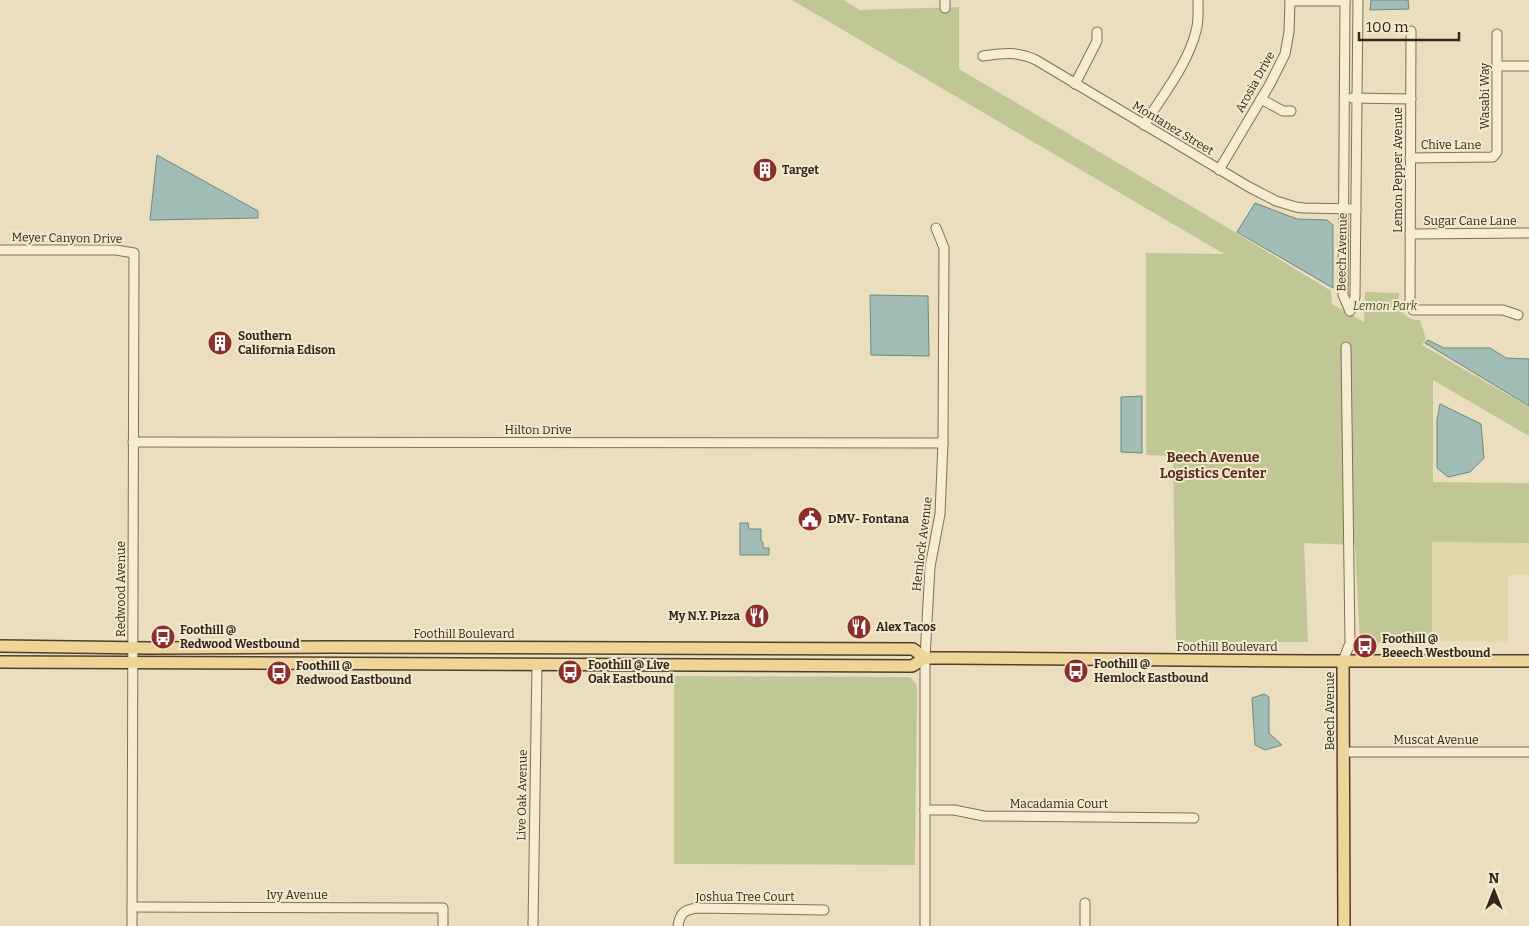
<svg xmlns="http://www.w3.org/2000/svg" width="1529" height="926" font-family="Bitter,serif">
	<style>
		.farmland { fill: #e0d8ad }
		.green { fill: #c0c794 }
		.water { fill: #a2bdb5; stroke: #6a8982 }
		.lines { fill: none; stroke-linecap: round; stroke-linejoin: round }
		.minor-casing { stroke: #826f58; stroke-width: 11 }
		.major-casing { stroke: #503e2d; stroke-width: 14 }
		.minor { stroke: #f6ecd1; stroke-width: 9 }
		.major { stroke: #edd498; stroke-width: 11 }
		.labels { text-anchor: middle; stroke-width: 4; stroke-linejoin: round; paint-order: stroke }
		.street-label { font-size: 12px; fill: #32271c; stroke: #f3e9ce }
		.poi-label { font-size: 12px; font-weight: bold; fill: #32271c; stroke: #f3e9ce; text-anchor: start }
		.park-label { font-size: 12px; font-style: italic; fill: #424d24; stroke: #f3e9ce }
		.neighbourhood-label { font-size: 14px; font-weight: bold; fill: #5c2c1e; stroke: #f3e9ce }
	</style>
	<rect width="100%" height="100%" fill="#eadebf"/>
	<polygon class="farmland" points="1432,542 1529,543 1529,574 1508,575 1508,642 1432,641"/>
	<g class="green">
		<path d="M792,0H843L860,10L959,7V69L1235,232L1331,291L1332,304L1364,322L1365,292L1399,293C1398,307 1404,321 1420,320L1426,339L1422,345L1529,407V436L1433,380V482L1529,483V543L1432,542V641L1360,644L1355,545L1304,543L1308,642H1176L1173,456L1146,455V253L1224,254Z"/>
		<polygon points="674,676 910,677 917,685 915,865 674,864"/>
	</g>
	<g class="water">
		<polygon points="1371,0 1408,0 1409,9 1370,10"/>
		<polygon points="157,155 258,211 258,218 150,220"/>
		<polygon points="1255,203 1297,219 1327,220 1333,225 1333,288 1237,232"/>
		<polygon points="870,295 928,296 929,356 871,355"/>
		<polygon points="1428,340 1444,348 1490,348 1506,358 1529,359 1529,406 1425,343"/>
		<polygon points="1142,396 1142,453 1121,452 1121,397"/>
		<polygon points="1440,404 1481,424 1484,458 1470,472 1448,477 1437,468 1437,420"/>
		<polygon points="740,523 748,523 749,529 761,529 761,541 763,542 763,548 769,548 769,555 740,555"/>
		<polygon points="1264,694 1269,697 1269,733 1282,745 1265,750 1255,745 1252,698"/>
	</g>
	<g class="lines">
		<defs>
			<g id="minor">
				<polyline points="1345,0 1343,295 1350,311"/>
				<polyline points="1290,1 1345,1"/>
				<polyline points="945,8 945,0"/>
				<polyline points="1411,31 1410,305 1413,310 1503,310 1518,315"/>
				<path d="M983,56C1004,53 1016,51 1036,60L1249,187L1276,201L1296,207L1304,208L1356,209"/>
				<polyline points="1498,66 1529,66"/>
				<polyline points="1075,84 1097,41 1097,32"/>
				<polyline points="1352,98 1411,99"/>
				<polyline points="1261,99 1283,111 1291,111"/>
				<path d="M1144,125C1162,96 1188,64 1196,31C1199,21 1198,10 1198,0"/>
				<polyline points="1410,158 1493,157 1497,152 1497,34"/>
				<polyline points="1219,170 1270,84 1285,54 1289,32 1290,0"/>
				<polyline points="1410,234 1529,233"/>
				<polyline points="0,250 116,250 134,253 132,926"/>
				<polyline points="1350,311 1355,297 1358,0"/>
				<polyline points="133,442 943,443"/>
				<polyline points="1343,661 1350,643 1346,347"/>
				<polyline points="1344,752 1529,752"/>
				<polyline points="925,810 954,810 984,816 1194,818"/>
				<polyline points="132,907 443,908 443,926"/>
				<polyline points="533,926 537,664"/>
				<path d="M678,926C680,913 684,910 697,908L824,910"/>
				<polyline points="925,926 925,658 930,567 940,514 943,443 944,248 936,228"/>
				<polyline points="1085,926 1085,903"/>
			</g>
			<g id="major">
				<polyline points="0,646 148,648 327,647 913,649 925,658 949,658 1313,661 1529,661"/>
				<polyline points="1343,661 1344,926"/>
				<polyline points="0,662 912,666 925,658"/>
			</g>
		</defs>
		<use href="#minor" class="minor-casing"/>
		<use href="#major" class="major-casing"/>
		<use href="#minor" class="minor"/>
		<use href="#major" class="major"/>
	</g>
	<defs>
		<symbol id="building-disc" viewBox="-11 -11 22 22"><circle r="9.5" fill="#8d2d2c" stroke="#f3e9ce"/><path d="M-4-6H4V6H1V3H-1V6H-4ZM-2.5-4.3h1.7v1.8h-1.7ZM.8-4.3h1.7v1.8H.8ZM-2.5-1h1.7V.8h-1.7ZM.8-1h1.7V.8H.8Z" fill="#fff"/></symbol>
		<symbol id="civic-disc" viewBox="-11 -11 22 22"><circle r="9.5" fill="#8d2d2c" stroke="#f3e9ce"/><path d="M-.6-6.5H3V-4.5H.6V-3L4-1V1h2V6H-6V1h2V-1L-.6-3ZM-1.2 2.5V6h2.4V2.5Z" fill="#fff"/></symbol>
		<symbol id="restaurant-disc" viewBox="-11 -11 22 22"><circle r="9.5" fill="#8d2d2c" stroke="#f3e9ce"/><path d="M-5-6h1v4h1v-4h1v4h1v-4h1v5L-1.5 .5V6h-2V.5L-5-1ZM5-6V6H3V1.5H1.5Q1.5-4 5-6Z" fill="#fff"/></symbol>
		<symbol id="bus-disc" viewBox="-11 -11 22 22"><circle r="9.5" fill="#8d2d2c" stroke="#f3e9ce"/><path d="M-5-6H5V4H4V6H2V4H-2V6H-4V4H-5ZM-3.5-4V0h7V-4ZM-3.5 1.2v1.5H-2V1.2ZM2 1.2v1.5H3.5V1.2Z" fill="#fff"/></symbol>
	</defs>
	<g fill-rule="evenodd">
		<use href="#building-disc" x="751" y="156" width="28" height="28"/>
		<use href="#building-disc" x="206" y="329" width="28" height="28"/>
		<use href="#civic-disc" x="796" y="505" width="28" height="28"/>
		<use href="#restaurant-disc" x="743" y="602" width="28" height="28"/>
		<use href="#restaurant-disc" x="845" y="613" width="28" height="28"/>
		<use href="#bus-disc" x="149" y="623" width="28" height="28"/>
		<use href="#bus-disc" x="1351" y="632" width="28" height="28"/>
		<use href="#bus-disc" x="1062" y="657" width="28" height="28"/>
		<use href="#bus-disc" x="556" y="658" width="28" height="28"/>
		<use href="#bus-disc" x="265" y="659" width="28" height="28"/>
	</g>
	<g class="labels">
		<g class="street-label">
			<text transform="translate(1255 82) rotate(-61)" y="4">Arosia Drive</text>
			<text transform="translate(1485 96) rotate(-90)" y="4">Wasabi Way</text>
			<text transform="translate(1173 128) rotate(31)" y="4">Montanez Street</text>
			<text x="1451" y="149">Chive Lane</text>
			<text transform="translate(1398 170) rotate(-90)" y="4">Lemon Pepper Avenue</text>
			<text x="1470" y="225">Sugar Cane Lane</text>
			<text transform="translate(67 238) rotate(1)" y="4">Meyer Canyon Drive</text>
			<text transform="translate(1342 252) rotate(-89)" y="4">Beech Avenue</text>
			<text x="538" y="434">Hilton Drive</text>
			<text transform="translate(922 544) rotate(-83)" y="4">Hemlock Avenue</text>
			<text transform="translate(121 589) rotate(-90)" y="4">Redwood Avenue</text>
			<text x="464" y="638">Foothill Boulevard</text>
			<text x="1227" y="651">Foothill Boulevard</text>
			<text transform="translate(1330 711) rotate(-90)" y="4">Beech Avenue</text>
			<text x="1436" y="744">Muscat Avenue</text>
			<text transform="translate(522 795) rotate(-89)" y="4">Live Oak Avenue</text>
			<text x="1059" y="808">Macadamia Court</text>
			<text x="297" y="899">Ivy Avenue</text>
			<text x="745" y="901">Joshua Tree Court</text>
		</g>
		<g class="poi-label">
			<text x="782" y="174">Target</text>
			<text x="238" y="340">Southern<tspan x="238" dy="14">California Edison</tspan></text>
			<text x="828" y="523">DMV- Fontana</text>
			<text x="740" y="620" text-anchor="end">My N.Y. Pizza</text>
			<text x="876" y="631">Alex Tacos</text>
			<text x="180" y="634">Foothill @<tspan x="180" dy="14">Redwood Westbound</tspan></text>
			<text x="1382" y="643">Foothill @<tspan x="1382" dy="14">Beeech Westbound</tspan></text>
			<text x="1094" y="668">Foothill @<tspan x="1094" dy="14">Hemlock Eastbound</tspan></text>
			<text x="588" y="669">Foothill @ Live<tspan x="588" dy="14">Oak Eastbound</tspan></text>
			<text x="296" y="670">Foothill @<tspan x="296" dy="14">Redwood Eastbound</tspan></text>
		</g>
		<g class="park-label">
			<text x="1385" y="310">Lemon Park</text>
		</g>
		<g class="neighbourhood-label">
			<text x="1213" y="462">Beech Avenue<tspan x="1213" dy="16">Logistics Center</tspan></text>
		</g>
	</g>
	<g transform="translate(1494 891)" stroke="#f3e9ce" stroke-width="4" paint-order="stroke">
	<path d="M0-4L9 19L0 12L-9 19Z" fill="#32271c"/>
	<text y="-8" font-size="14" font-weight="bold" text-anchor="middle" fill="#32271c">N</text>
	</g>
	<path d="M1359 32v8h100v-8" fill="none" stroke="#32271c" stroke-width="2.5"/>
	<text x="1366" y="32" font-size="15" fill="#32271c" stroke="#f3e9ce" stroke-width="4" paint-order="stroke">100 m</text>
</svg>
